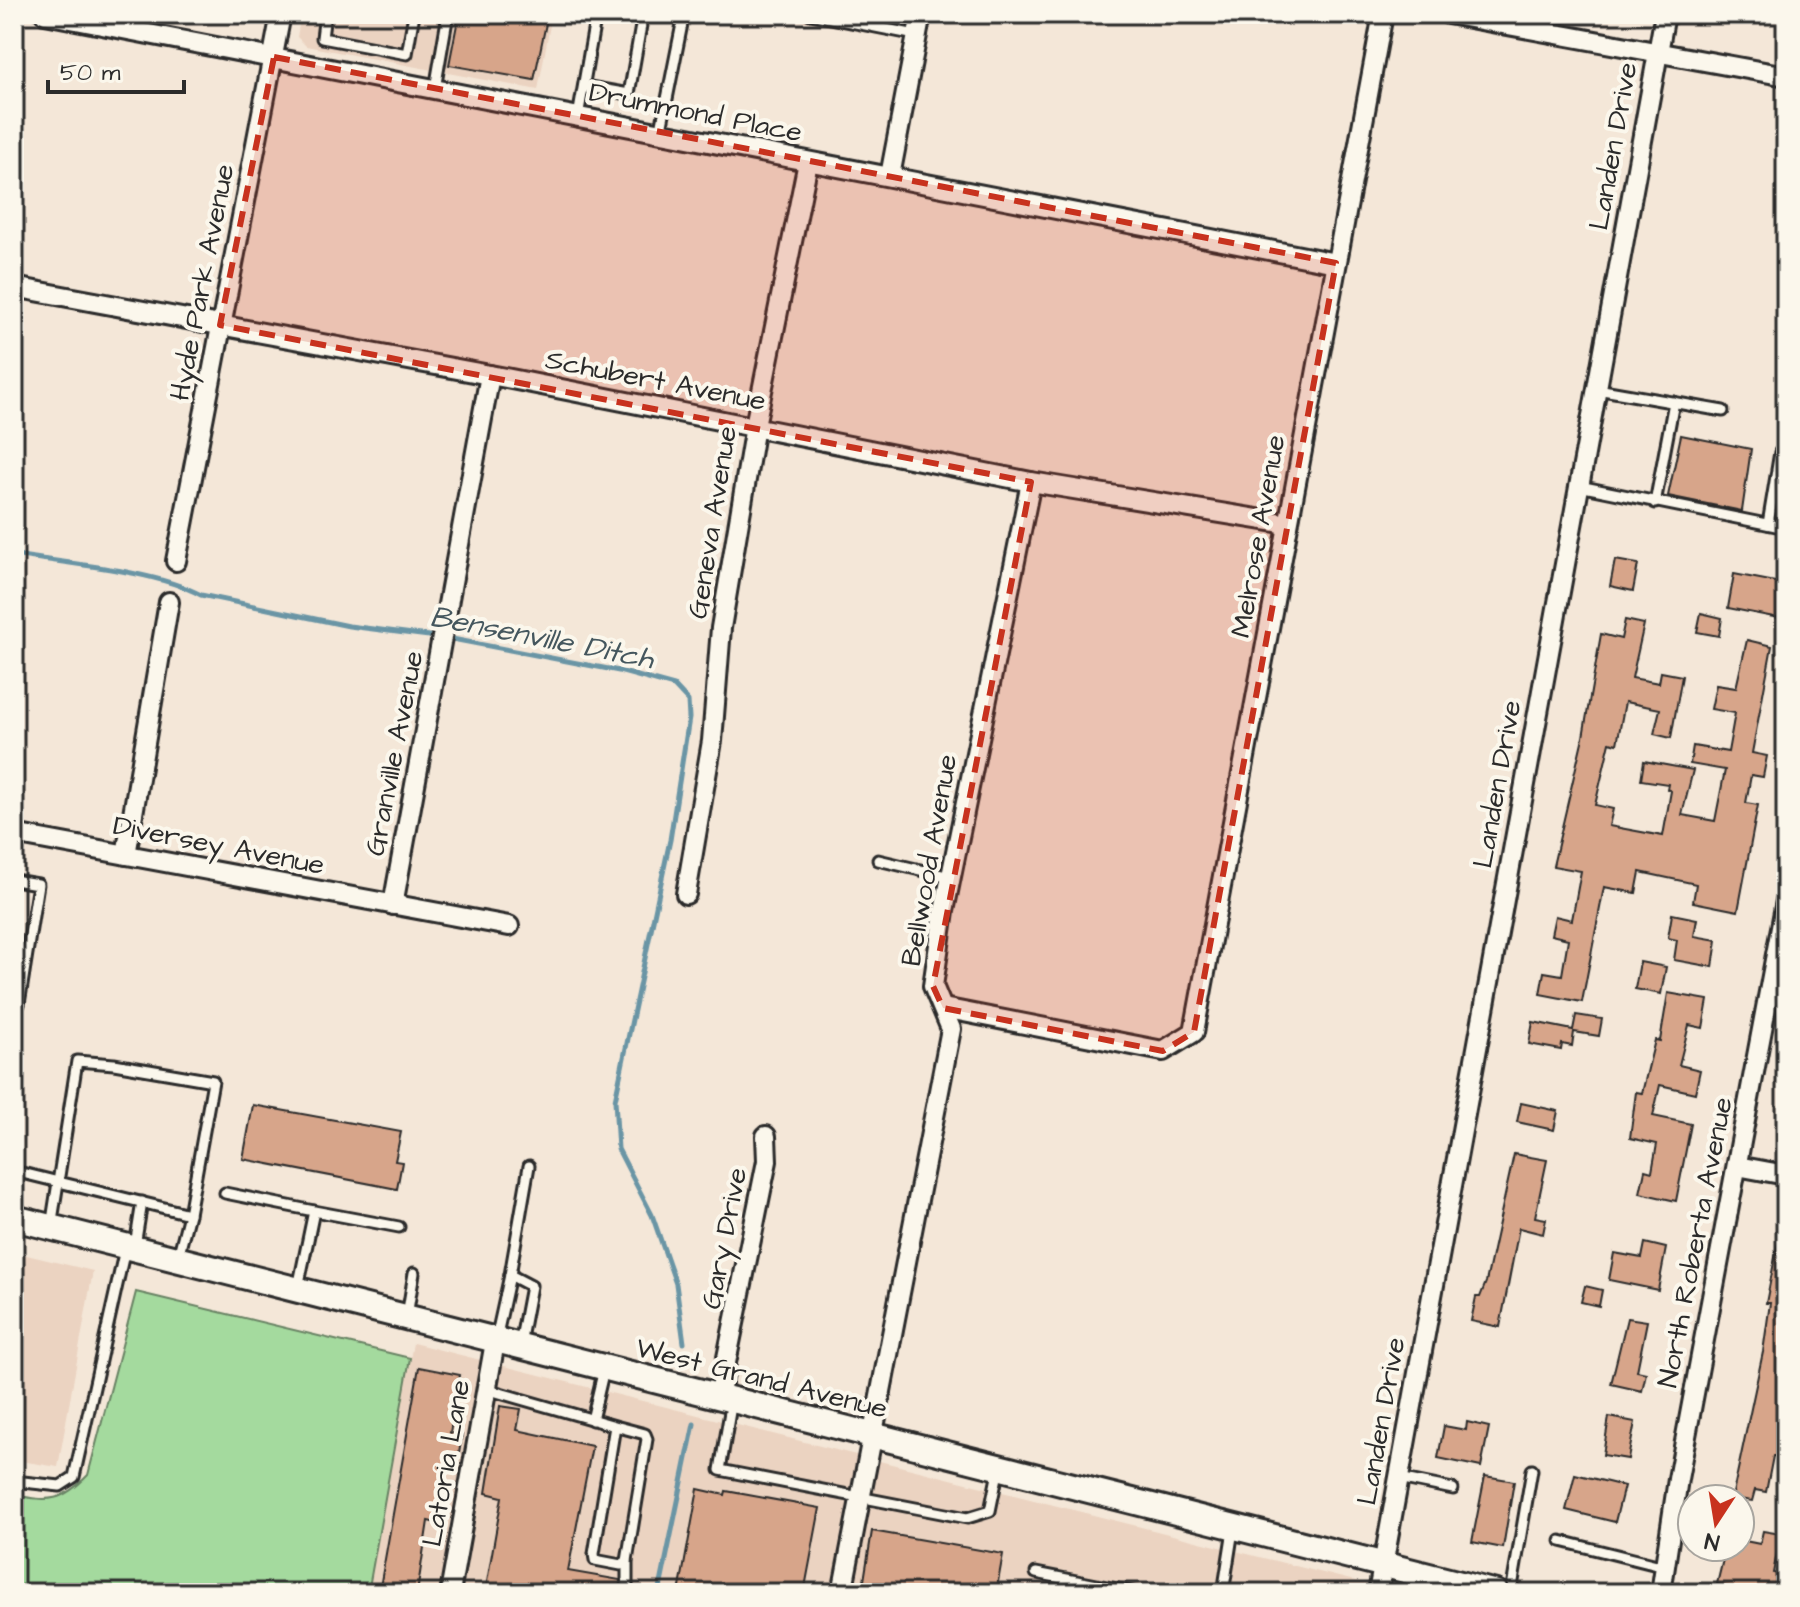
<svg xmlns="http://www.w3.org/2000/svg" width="1800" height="1607" font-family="'Architects Daughter',sans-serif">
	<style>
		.built { fill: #ebd3c1 }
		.green { fill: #a4da9e; stroke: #688264; stroke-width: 2 }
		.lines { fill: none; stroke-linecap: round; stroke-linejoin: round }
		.stream { stroke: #6a95a5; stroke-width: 5 }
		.building { fill: #d7a58a; stroke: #2b2b2b; stroke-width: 2 }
		.lane-casing { stroke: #2b2b2b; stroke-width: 15 }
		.street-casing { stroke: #2b2b2b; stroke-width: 24 }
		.secondary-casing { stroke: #2b2b2b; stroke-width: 30 }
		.lane { stroke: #fbf7ec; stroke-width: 9 }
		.street { stroke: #fbf7ec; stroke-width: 18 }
		.secondary { stroke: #fbf7ec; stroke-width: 24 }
		.marked { fill: #c8321e; fill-opacity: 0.2; stroke: #c8321e; stroke-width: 6; stroke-dasharray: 16 10; stroke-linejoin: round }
		.labels { text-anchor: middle; stroke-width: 8; stroke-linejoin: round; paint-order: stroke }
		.street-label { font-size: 28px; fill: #2b2b2b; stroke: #fbf7ec }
		.water-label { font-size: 30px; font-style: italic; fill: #45575e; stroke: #fbf7ec }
	</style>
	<rect width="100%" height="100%" fill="#f4e7d8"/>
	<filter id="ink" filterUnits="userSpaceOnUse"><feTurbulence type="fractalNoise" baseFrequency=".0125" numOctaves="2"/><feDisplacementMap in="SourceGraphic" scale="16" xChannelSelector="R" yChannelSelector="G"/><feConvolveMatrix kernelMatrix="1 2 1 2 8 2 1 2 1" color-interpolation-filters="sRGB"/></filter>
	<g filter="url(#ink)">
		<g class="built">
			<polygon points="301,14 552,14 538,90 306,46 297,37"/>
			<polygon points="764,14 890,14 884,36"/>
			<polygon points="14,1252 93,1271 58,1467 14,1460"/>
			<polygon points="413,1343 1402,1593 368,1593"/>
		</g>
		<path class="green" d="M136,1292L410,1358L368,1593H14V1495C50,1502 62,1502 88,1475Z"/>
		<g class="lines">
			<g class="stream">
				<path d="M14,555C68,564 154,570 201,595L349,626L437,637"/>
				<polyline points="447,638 619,671 674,686 688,701 689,718 670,840 615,1100 618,1149 652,1215 676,1284 684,1343"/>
				<polyline points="659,1593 694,1424"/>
			</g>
		</g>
		<g class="building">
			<polygon points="459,14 548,14 534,80 449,65"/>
			<polygon points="1681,435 1751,449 1742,511 1668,496"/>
			<polygon points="1615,560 1638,564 1633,591 1610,586"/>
			<polygon points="1734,574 1786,584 1779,618 1728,608"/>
			<polygon points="1701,613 1722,618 1719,636 1697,632"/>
			<polygon points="1625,620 1644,624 1632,678 1659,683 1661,672 1682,676 1671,738 1654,734 1660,709 1625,702 1617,744 1610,742 1595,805 1613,809 1609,826 1663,836 1671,791 1667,789 1668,784 1641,780 1644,761 1693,770 1682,815 1715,821 1725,770 1690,764 1693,746 1728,752 1735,713 1711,709 1716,685 1736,688 1747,640 1772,646 1752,753 1767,756 1763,777 1751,775 1746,803 1758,805 1738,911 1693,902 1696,884 1640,872 1636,893 1604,887 1582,1002 1540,994 1544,972 1562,975 1568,939 1551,935 1555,916 1572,920 1581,871 1553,866 1583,737 1601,634 1621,639"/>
			<polygon points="1672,914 1697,919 1694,936 1717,940 1713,967 1674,960 1677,940 1668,938"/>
			<polygon points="1640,962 1666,967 1661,994 1635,989"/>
			<polygon points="1668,993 1708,1000 1703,1028 1689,1025 1679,1065 1700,1070 1695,1093 1660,1085 1653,1116 1691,1124 1676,1201 1640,1193 1645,1170 1652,1172 1657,1144 1630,1138 1636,1092 1642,1093 1655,1040 1660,1041"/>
			<polygon points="1576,1015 1602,1019 1599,1036 1574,1032 1572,1046 1562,1044 1561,1050 1529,1044 1533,1022 1573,1030"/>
			<polygon points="1521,1103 1558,1111 1554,1130 1517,1122"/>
			<polygon points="253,1105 401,1132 395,1161 402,1162 397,1189 243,1159"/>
			<polygon points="1514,1154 1547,1160 1535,1217 1546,1219 1543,1234 1519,1228 1500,1327 1471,1321 1476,1297 1480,1297 1486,1282"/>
			<polygon points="1779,1237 1786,1238 1786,1436 1781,1435 1777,1456 1773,1456 1766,1492 1755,1490 1752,1501 1732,1498 1763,1352 1770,1303 1766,1303"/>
			<polygon points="1645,1243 1666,1248 1658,1290 1609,1280 1614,1253 1642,1258"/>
			<polygon points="1585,1286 1602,1290 1599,1306 1581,1302"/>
			<polygon points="1627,1318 1647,1321 1637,1371 1646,1373 1642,1391 1611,1384"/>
			<polygon points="419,1367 460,1375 450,1433 462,1435 456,1472 445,1470 437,1523 428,1521 417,1593 379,1593"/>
			<polygon points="500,1406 521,1409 517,1430 592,1446 568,1571 620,1580 619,1593 485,1593 502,1497 486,1493"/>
			<polygon points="1609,1417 1635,1422 1628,1459 1603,1455"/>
			<polygon points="1467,1422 1489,1427 1481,1467 1438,1458 1444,1426 1466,1430"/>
			<polygon points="1575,1474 1624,1486 1615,1522 1566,1510"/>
			<polygon points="1485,1476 1514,1481 1503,1548 1472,1542"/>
			<polygon points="698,1489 725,1495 726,1491 820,1508 804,1593 679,1593"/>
			<polygon points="872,1531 1003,1554 996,1593 862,1593"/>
			<polygon points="1763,1531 1781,1534 1773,1573 1786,1575 1786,1593 1757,1593 1717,1584 1726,1547 1740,1547 1740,1540 1760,1544"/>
		</g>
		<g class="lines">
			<defs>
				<g id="lane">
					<polyline points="325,14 322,38 407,54 414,14"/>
					<polyline points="810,14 916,35"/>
					<polyline points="584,86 629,94 643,14"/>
					<polyline points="435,89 448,14"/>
					<polyline points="578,117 596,14"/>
					<polyline points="660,134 684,14"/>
					<polyline points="1597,389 1723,411"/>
					<polyline points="1579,486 1786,528"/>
					<polyline points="1655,503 1674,402"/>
					<polyline points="1768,524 1780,452"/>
					<polyline points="878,860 950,877"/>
					<polyline points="14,880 38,884 19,1004 14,1005"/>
					<polyline points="14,1171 189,1214 178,1257"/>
					<polyline points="225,1193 314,1211"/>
					<polyline points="51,1227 77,1061 114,1064 213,1081 189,1214"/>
					<polyline points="135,1246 142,1202"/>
					<polyline points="510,1275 529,1166"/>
					<polyline points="298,1288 314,1211 399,1227"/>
					<polyline points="407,1316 414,1273"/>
					<polyline points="496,1339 510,1275 531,1286 520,1344"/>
					<polyline points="486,1389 615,1426 594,1554 595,1560 621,1565 627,1561 647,1439 645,1434 615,1426"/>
					<polyline points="732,1400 720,1470 967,1518 990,1511 999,1467"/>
					<polyline points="592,1420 604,1369"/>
					<polyline points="1399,1478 1453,1489"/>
					<polyline points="14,1481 60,1486 74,1477 125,1249"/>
					<polyline points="1561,1541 1665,1567"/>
					<polyline points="627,1561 627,1593"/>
					<polyline points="1036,1573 1138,1593"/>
					<polyline points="1223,1593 1233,1530"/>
					<polyline points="1511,1593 1532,1470"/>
				</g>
				<g id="street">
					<polyline points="45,14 1336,263"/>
					<polyline points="1448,14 1786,76"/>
					<polyline points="890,176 921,14"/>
					<polyline points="14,287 506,378 1031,482 1288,524"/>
					<polyline points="176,561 281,14"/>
					<polyline points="14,834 509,926"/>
					<polyline points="126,855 169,602"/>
					<polyline points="686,894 712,741 721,628 755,426 808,162"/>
					<polyline points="393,905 490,375"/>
					<polyline points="943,1008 1163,1051 1194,1032 1383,14"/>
					<polyline points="1737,1166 1786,1175"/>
					<polyline points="719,1397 767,1161 766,1136"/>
					<polyline points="450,1593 495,1342"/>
					<polyline points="842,1593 951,1029 933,986 944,911 1031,482"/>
					<polyline points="1378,1593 1665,14"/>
					<polyline points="1661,1593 1678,1479 1786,901"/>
				</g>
				<polyline id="secondary" points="14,1218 1496,1593"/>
			</defs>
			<use href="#lane" class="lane-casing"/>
			<use href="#street" class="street-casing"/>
			<use href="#secondary" class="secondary-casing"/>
			<use href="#lane" class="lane"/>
			<use href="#street" class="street"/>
			<use href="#secondary" class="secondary"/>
		</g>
	</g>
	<path class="marked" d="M274,57L1336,263L1194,1032L1163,1051L943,1008L933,986L1031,482L220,325Z"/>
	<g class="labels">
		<g class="street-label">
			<text transform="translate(696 111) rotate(11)" y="10">Drummond Place</text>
			<text transform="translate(1612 146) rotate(-80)" y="10">Landen Drive</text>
			<text transform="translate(201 282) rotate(-79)" y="10">Hyde Park Avenue</text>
			<text transform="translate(656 379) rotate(11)" y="10">Schubert Avenue</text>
			<text transform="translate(711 522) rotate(-81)" y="10">Geneva Avenue</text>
			<text transform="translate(1257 536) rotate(-80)" y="10">Melrose Avenue</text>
			<text transform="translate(393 753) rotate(-79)" y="10">Granville Avenue</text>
			<text transform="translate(1496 784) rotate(-80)" y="10">Landen Drive</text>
			<text transform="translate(219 844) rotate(11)" y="10">Diversey Avenue</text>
			<text transform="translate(928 860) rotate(-80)" y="10">Bellwood Avenue</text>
			<text transform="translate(723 1238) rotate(-79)" y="10">Gary Drive</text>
			<text transform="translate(1694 1242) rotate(-79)" y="10">North Roberta Avenue</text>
			<text transform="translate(762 1377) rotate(14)" y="10">West Grand Avenue</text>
			<text transform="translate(1380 1421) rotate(-80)" y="10">Landen Drive</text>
			<text transform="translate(445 1463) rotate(-80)" y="10">Latoria Lane</text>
		</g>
		<g class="water-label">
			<text transform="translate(542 637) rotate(11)" y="10">Bensenville Ditch</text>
		</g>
	</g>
	<rect width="1800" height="1607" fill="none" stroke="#fbf7ec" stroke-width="48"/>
	<rect x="24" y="24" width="1752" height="1559" fill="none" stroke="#2b2b2b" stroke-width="3" filter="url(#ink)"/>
	<g transform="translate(1716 1523) rotate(192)"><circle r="38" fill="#fbf7ec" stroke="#a8a59f" stroke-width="2"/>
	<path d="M0-6L14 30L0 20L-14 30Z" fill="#c8321e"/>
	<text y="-12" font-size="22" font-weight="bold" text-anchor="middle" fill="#2b2b2b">N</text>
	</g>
	<path d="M48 80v12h136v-12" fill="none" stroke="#2b2b2b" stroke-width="4"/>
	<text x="60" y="80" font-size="24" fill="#2b2b2b" stroke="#fbf7ec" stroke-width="6" paint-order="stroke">50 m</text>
</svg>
